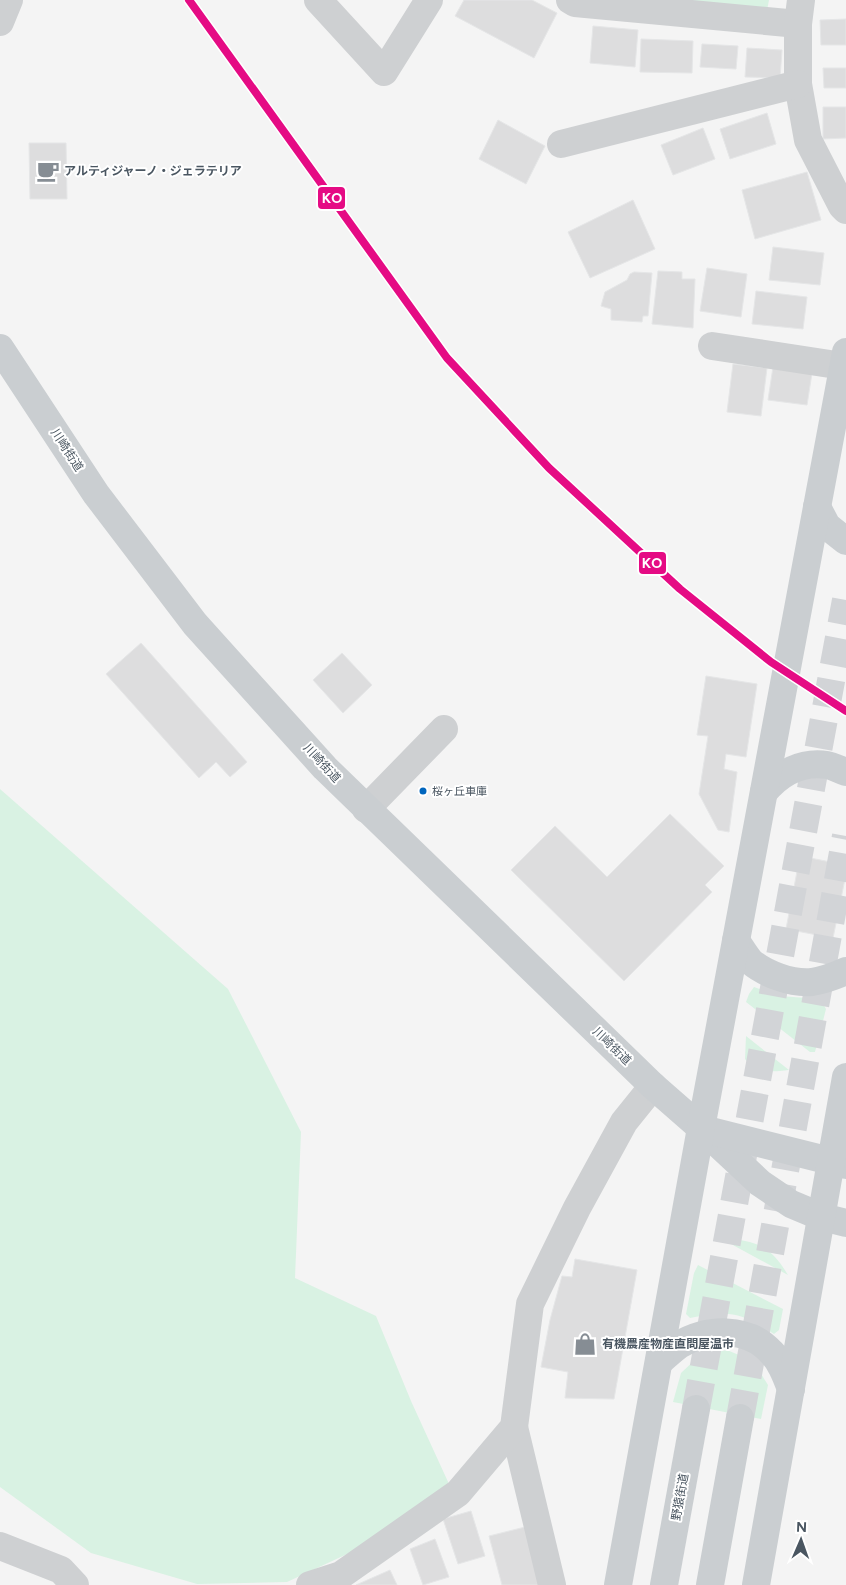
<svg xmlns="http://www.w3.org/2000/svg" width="846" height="1585" font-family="Figtree,'Noto Sans JP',sans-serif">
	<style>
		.green { fill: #d9f2e3 }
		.building { fill: #ddddde; stroke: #e5e6e7 }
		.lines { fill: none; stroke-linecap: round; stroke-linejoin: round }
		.major-tunnel { stroke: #d2d4d7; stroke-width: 28; stroke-dasharray: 28 14; stroke-linecap: butt }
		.minor { stroke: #ced0d2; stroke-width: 28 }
		.major { stroke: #caced1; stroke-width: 28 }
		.rail-1-casing { stroke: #fff; stroke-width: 11 }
		.rail-1 { stroke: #e50b84; stroke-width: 8 }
		.bus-dot { fill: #0065bd; stroke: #fff; stroke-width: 2 }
		.labels { text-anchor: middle; stroke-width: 4; stroke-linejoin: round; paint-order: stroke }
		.bus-label { font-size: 11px; fill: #4a5661; stroke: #fff; text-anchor: start }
		.poi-label { font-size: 12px; font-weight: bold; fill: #4a5661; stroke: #fff; text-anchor: start }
		.street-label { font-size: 12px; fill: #4a5661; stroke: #fff }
		.line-badge { stroke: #fff; stroke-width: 2 }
		.badge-label { font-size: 14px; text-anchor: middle; font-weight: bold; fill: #fff }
	</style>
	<rect width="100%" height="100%" fill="#f4f4f4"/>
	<g class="green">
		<polygon points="643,0 769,0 766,16"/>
		<polygon points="0,789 228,989 301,1132 295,1278 376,1316 411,1401 449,1484 373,1542 287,1582 197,1584 91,1553 0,1487"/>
		<polygon points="754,987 780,996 820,999 826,1009 815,1052 810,1052 746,1002 749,994"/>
		<path d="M746,1036L789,1070C771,1072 757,1074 745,1059Z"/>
		<path d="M739,1240C764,1243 775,1254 788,1275L731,1244Z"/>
		<path d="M698,1265L783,1309L779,1330L774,1334C740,1312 730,1310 690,1318L686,1314L694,1273Z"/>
		<polygon points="727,1350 753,1361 768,1385 761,1419 673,1402 681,1373 699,1356"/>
	</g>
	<g class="building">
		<polygon points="464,0 532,0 557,13 534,58 455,16"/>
		<polygon points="846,19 846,45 821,45 820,20"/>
		<polygon points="593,26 638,30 635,67 590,63"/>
		<polygon points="641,39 693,41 692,73 640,72"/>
		<polygon points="702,44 738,46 736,69 700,67"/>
		<polygon points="747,48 782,50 780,78 745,77"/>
		<polygon points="823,68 846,68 846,88 824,88"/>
		<polygon points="823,107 846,107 846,138 823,139"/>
		<polygon points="767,113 776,144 730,159 720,129"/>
		<polygon points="498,120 545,146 526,184 479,159"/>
		<polygon points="703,128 715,159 673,175 661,145"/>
		<polygon points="29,143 66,143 67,199 30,199"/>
		<polygon points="807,172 821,220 755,239 742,190"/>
		<polygon points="633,200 655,249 590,278 568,232"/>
		<polygon points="773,247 824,253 820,285 769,280"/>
		<polygon points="707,268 747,274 741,317 700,311"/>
		<polygon points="658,271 682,272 682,279 695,279 693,328 652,324"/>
		<polygon points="634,272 652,273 648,316 643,316 642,322 611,320 611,309 601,306 605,292 627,280 630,274"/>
		<polygon points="756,291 807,297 803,329 752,324"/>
		<polygon points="733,364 767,368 761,416 727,412"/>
		<polygon points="773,367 812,373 807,405 768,400"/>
		<polygon points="141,643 247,762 230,777 216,762 199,778 106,674"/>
		<polygon points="342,653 372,685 343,713 313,680"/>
		<polygon points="706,676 757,684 746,757 726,754 724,769 737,772 729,832 718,830 699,794 708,736 697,735"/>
		<polygon points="670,814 724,866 705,885 712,892 624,981 511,870 555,826 607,877"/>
		<polygon points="800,856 846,865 846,874 833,938 786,929"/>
		<polygon points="575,1259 637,1270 614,1399 565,1398 568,1372 541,1367 550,1320 562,1276 572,1277"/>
		<polygon points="471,1511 485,1556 458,1564 443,1519"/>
		<polygon points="525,1527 540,1585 502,1585 489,1536"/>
		<polygon points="435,1539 449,1577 423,1585 410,1549"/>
		<polygon points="390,1570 397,1585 356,1585"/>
	</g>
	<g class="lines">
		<g class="major-tunnel">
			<polyline points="696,1409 846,600"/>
			<polyline points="740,1418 846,836"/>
		</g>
		<g class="minor">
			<polyline points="318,0 384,72 429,0"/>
			<polyline points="570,0 575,3 798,24"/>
			<polyline points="801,0 798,24 798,84 808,140 842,206 846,210"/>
			<polyline points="0,22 9,0"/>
			<polyline points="561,144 798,84"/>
			<polyline points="712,346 843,366"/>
			<polyline points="366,809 444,729"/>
			<polyline points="514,1427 552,1585"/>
			<polyline points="0,1546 61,1570 75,1585"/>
			<polyline points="310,1585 341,1575 458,1493 514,1427 530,1304 577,1208 624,1122 653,1086"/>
		</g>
		<g class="major">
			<polyline points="0,348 96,494 195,624 325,768 653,1086 701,1128 760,1183 791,1204 822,1217 846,1223"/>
			<polyline points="817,507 827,526 846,541"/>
			<path d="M764,792C780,773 802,761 827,765C833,766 840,770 846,772"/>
			<path d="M736,941C741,948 745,955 750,961C765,974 792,984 812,982C824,980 835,976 846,971"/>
			<polyline points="703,1129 846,1165"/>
			<path d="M659,1362C665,1357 672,1350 679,1345C707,1328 747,1326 771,1352C781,1362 786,1376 791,1389"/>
			<polyline points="618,1585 701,1128 846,352"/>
			<polyline points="664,1585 696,1409"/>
			<polyline points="710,1585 740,1418"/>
			<polyline points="756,1585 846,1077"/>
		</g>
		<defs>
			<polyline id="rail-1" points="189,0 447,358 549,468 680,589 771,662 846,711"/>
		</defs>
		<use href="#rail-1" class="rail-1-casing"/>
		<use href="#rail-1" class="rail-1"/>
	</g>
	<defs>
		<symbol id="cafe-bare" viewBox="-9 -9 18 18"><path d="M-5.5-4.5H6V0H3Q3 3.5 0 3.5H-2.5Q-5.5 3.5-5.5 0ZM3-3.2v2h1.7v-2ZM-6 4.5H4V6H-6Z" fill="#868d94" stroke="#fff" stroke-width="2.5" paint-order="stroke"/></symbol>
		<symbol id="shop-bare" viewBox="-9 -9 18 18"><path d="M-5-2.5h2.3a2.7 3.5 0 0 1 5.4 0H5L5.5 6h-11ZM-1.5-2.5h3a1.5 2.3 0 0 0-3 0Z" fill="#868d94" stroke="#fff" stroke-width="2.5" paint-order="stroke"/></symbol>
	</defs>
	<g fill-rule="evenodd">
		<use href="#cafe-bare" x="32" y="155" width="32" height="32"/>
		<use href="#shop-bare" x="569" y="1328" width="32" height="32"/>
	</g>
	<circle class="bus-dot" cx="423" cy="791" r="4.5"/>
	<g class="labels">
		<g class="bus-label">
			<text x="432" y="795">桜ヶ丘車庫</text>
		</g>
		<g class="poi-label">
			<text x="64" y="175">アルティジャーノ・ジェラテリア</text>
			<text x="602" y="1348">有機農産物産直問屋温市</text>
		</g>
		<g class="street-label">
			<text transform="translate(67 450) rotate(57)" y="4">川崎街道</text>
			<text transform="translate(322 763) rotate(47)" y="4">川崎街道</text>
			<text transform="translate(612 1046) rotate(44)" y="4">川崎街道</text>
			<text transform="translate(680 1497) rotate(-80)" y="4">野猿街道</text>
		</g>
	</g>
	<g class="line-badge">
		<rect x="317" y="186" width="29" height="24" rx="5" fill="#e50b84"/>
		<rect x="638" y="551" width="29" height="24" rx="5" fill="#e50b84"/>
	</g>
	<g class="badge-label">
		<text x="332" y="203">KO</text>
		<text x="652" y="568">KO</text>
	</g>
	<g transform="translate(801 1540) rotate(2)" stroke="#ffffff" stroke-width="4" paint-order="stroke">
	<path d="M0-4L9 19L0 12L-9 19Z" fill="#4a5661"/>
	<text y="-8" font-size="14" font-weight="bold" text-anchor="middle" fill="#4a5661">N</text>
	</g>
</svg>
